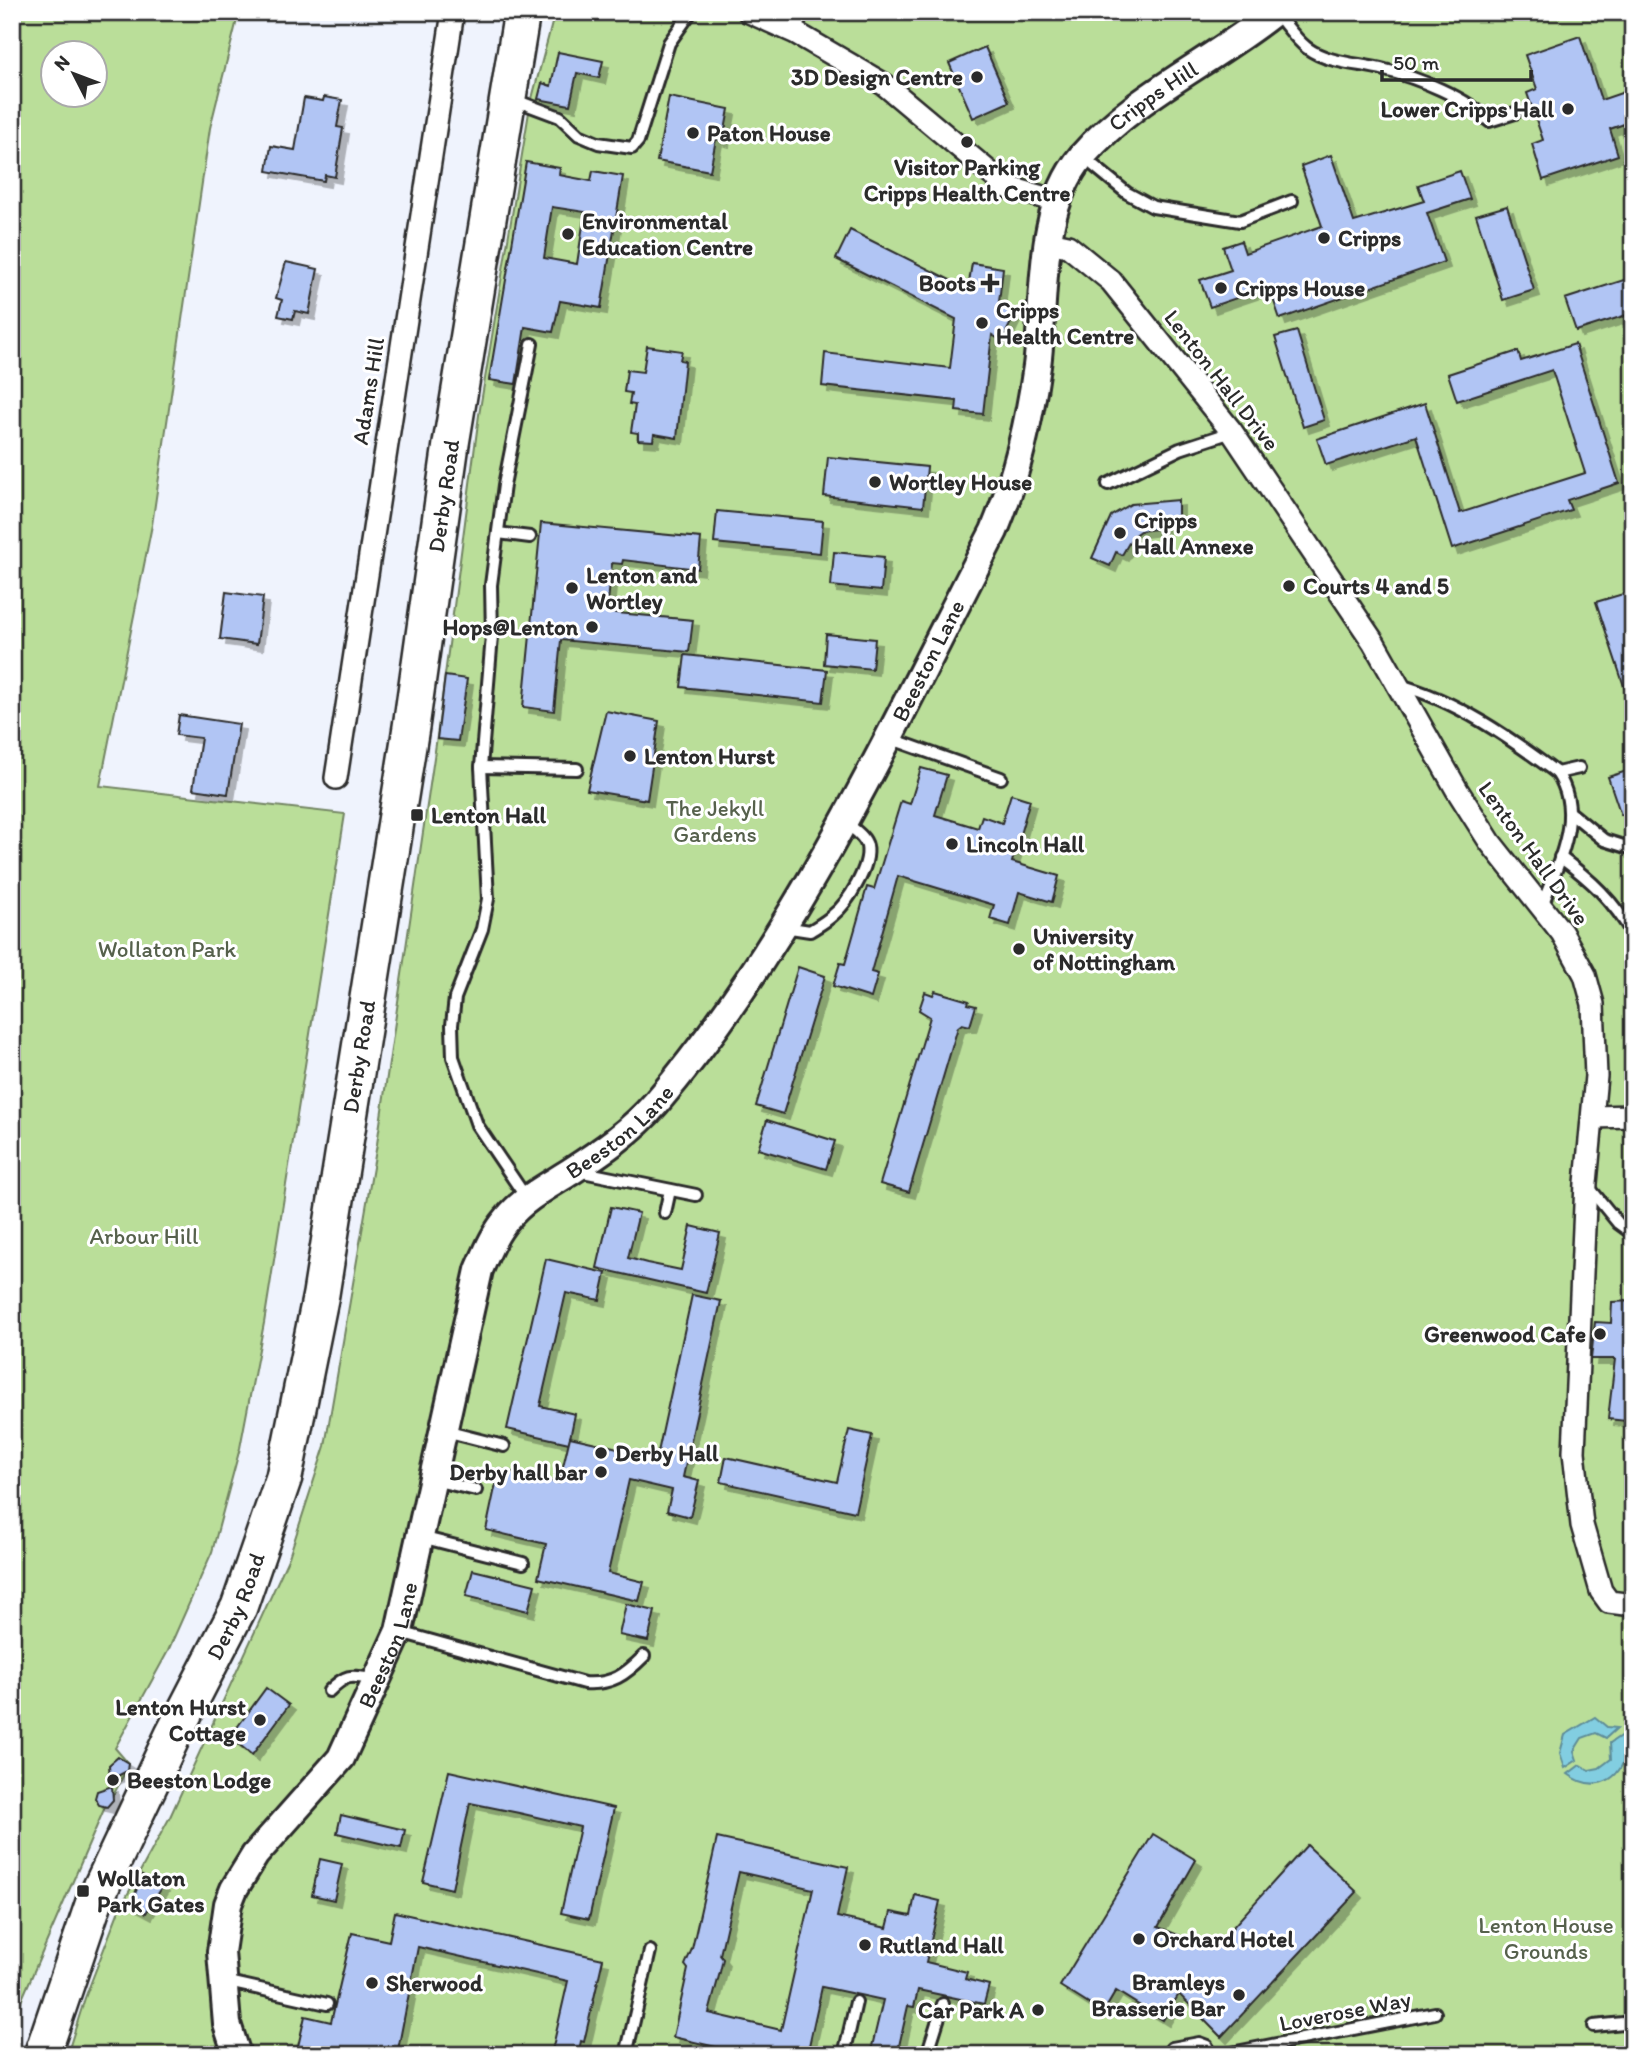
<svg xmlns="http://www.w3.org/2000/svg" width="1645" height="2067" font-family="Itim,sans-serif">
	<style>
		.green { fill: #bade99; stroke: #728462; stroke-width: 2; fill-rule: evenodd }
		.water { fill: #82cee1; stroke: #5f8d98; stroke-width: 2 }
		.building { fill: #b1c5f4; stroke: #2b2b2b; stroke-width: 2; fill-rule: evenodd; filter: url(#shadow) }
		.lines { fill: none; stroke-linecap: round; stroke-linejoin: round }
		.service-casing { stroke: #2b2b2b; stroke-width: 16 }
		.minor-casing { stroke: #2b2b2b; stroke-width: 26 }
		.tertiary-casing { stroke: #2b2b2b; stroke-width: 32 }
		.trunk-casing { stroke: #2b2b2b; stroke-width: 40 }
		.service { stroke: #fff; stroke-width: 10 }
		.minor { stroke: #fff; stroke-width: 21 }
		.tertiary { stroke: #fff; stroke-width: 26 }
		.trunk { stroke: #fff; stroke-width: 35 }
		.poi-dot { fill: #2b2b2b; stroke: #fff; stroke-width: 2.5 }
		.labels { text-anchor: middle; stroke-width: 6; stroke-linejoin: round; paint-order: stroke }
		.poi-label { font-size: 23px; font-weight: bold; fill: #2b2b2b; stroke: #fff; text-anchor: start }
		.street-label { font-size: 23px; fill: #2b2b2b; stroke: #fff }
		.park-label { font-size: 23px; fill: #56614c; stroke: #fff }
	</style>
	<defs>
		<filter id="shadow"><feDropShadow dx="6" dy="6" stdDeviation="0" flood-color="#0004"/></filter>
	</defs>
	<rect width="100%" height="100%" fill="#eff3fd"/>
	<filter id="ink" filterUnits="userSpaceOnUse"><feTurbulence type="fractalNoise" baseFrequency=".0143" numOctaves="2"/><feDisplacementMap in="SourceGraphic" scale="14" xChannelSelector="R" yChannelSelector="G"/><feConvolveMatrix kernelMatrix="1 2 1 2 8 2 1 2 1" color-interpolation-filters="sRGB"/></filter>
	<g filter="url(#ink)">
		<g class="green">
			<path d="M12,12H239L210,128L152,525L100,786L345,814L264,1323L240,1448L212,1552L168,1651L115,1748L128,1763C128,1768 109,1805 105,1807L12,2022ZM52,52H94V94H52Z"/>
			<polygon points="555,12 1633,12 1633,2055 67,2055 85,1998 119,1910 170,1817 289,1557 325,1446 377,1144 436,744 479,415 530,106"/>
		</g>
		<g class="water">
			<polygon points="1595,1717 1607,1727 1617,1728 1606,1738 1596,1733 1582,1738 1574,1751 1577,1760 1565,1768 1560,1753 1565,1735"/>
			<path d="M1622,1735L1625,1758C1616,1785 1590,1791 1568,1774L1580,1765L1589,1770L1599,1768L1611,1759L1610,1743Z"/>
		</g>
		<g class="building">
			<polygon points="1580,36 1601,100 1633,89 1633,121 1610,129 1618,155 1543,180 1532,144 1543,140 1527,93 1537,89 1525,55"/>
			<polygon points="985,47 1009,102 973,118 949,63"/>
			<polygon points="558,52 603,61 599,78 577,73 570,105 538,99 542,83 551,86"/>
			<polygon points="324,97 342,100 337,127 343,128 335,177 325,175 324,181 267,171 271,146 295,150 304,98 323,101"/>
			<polygon points="669,97 729,109 723,141 716,139 710,171 657,161"/>
			<polygon points="1331,155 1354,222 1424,201 1418,185 1460,171 1470,199 1427,213 1444,262 1280,319 1269,287 1210,307 1200,280 1231,270 1223,247 1241,241 1245,253 1322,226 1301,166"/>
			<path d="M526,162L560,168L559,175L591,181L593,171L623,176L601,308L560,301L553,332L525,327L516,384L489,380ZM552,207L585,212L577,264L544,258Z"/>
			<polygon points="1507,206 1534,290 1503,300 1476,215"/>
			<polygon points="850,230 968,289 972,263 1003,268 999,302 1016,312 1002,341 992,335 983,414 956,411 957,401 822,386 825,353 950,368 956,319 836,259"/>
			<polygon points="286,262 318,269 309,314 295,311 293,319 278,316 282,300 276,298"/>
			<polygon points="1633,277 1633,313 1576,331 1565,299"/>
			<polygon points="1297,331 1324,420 1303,427 1275,337"/>
			<polygon points="1575,344 1619,483 1567,500 1571,510 1452,549 1416,436 1326,465 1317,439 1425,403 1460,513 1585,473 1552,370 1457,401 1448,374 1518,351 1521,361"/>
			<polygon points="647,346 682,351 680,360 685,361 677,438 654,434 653,441 638,440 638,433 631,432 635,405 629,404 631,393 624,392 627,370 643,372"/>
			<polygon points="828,457 927,467 923,507 824,496"/>
			<polygon points="1178,500 1178,517 1163,519 1163,528 1140,531 1133,536 1122,555 1116,552 1110,566 1092,558 1111,516 1131,504"/>
			<polygon points="717,511 823,521 820,553 714,543"/>
			<polygon points="541,523 701,538 698,569 623,560 622,564 612,563 607,612 693,620 689,652 561,640 554,711 523,707"/>
			<polygon points="834,552 884,557 881,591 831,586"/>
			<polygon points="1633,591 1633,700 1629,701 1596,602"/>
			<polygon points="226,592 263,597 257,644 220,639"/>
			<polygon points="826,634 875,639 872,669 824,664"/>
			<polygon points="685,655 827,670 823,702 681,687"/>
			<polygon points="445,676 467,679 458,741 437,739"/>
			<polygon points="606,711 659,721 647,800 587,790"/>
			<polygon points="179,715 239,724 228,794 193,789 201,738 176,735"/>
			<polygon points="921,768 947,775 935,815 978,828 982,816 1002,823 1011,794 1030,800 1012,862 1059,876 1052,902 1019,892 1010,925 990,919 994,905 898,876 871,972 878,974 871,998 833,986 840,963 845,964 867,887 874,889 901,801 910,804"/>
			<polygon points="1633,769 1633,811 1621,815 1608,777"/>
			<polygon points="798,967 825,976 783,1114 756,1106"/>
			<polygon points="935,991 969,1001 968,1004 976,1006 970,1026 962,1024 958,1027 909,1192 880,1184 930,1017 919,1010 925,992 933,995"/>
			<polygon points="767,1120 835,1141 826,1169 758,1149"/>
			<polygon points="611,1207 639,1213 628,1258 647,1263 681,1270 691,1226 720,1233 706,1293 597,1268"/>
			<polygon points="546,1259 606,1273 600,1300 566,1293 540,1406 575,1414 569,1443 507,1429"/>
			<polygon points="692,1295 721,1301 683,1477 699,1481 690,1517 667,1511 672,1490 629,1480 608,1573 644,1582 639,1601 538,1578 546,1544 486,1530 499,1469 559,1483 570,1437 657,1457"/>
			<polygon points="1633,1301 1633,1383 1628,1383 1626,1421 1608,1419 1615,1359 1591,1359 1595,1322 1611,1323 1612,1302"/>
			<polygon points="849,1430 872,1435 855,1512 721,1482 726,1457 837,1482"/>
			<polygon points="473,1570 535,1585 528,1611 466,1596"/>
			<polygon points="626,1604 655,1611 648,1641 619,1635"/>
			<polygon points="266,1688 289,1705 252,1755 230,1737"/>
			<polygon points="118,1757 128,1763 127,1771 110,1780 109,1765"/>
			<polygon points="449,1771 614,1808 589,1919 561,1913 580,1827 519,1813 470,1803 452,1889 423,1882"/>
			<polygon points="112,1786 113,1800 107,1807 99,1805 95,1798 97,1791"/>
			<polygon points="341,1815 405,1830 401,1848 337,1833"/>
			<polygon points="1153,1834 1196,1860 1158,1927 1213,1949 1307,1845 1357,1892 1221,2037 1179,1994 1163,2020 1116,1991 1103,2013 1060,1986"/>
			<path d="M717,1838L848,1867L837,1917L887,1928L891,1912L911,1916L915,1895L940,1901L926,1962L967,1972L965,1979L989,1985L984,2004L918,1990L914,2007L908,2006L897,2055H870L883,2000L822,1987L807,2055H750L673,2037L688,1969L685,1965L692,1949ZM739,1872L813,1889L781,2030L709,2013L720,1972L723,1959L720,1955Z"/>
			<polygon points="320,1859 342,1864 334,1900 312,1895"/>
			<polygon points="142,1875 163,1886 146,1913 131,1905"/>
			<polygon points="395,1912 603,1959 584,2042 581,2041 578,2055 551,2055 568,1981 418,1947 397,2055 296,2055 305,2016 331,2022 352,1933 389,1941"/>
		</g>
		<g class="lines">
			<defs>
				<g id="service">
					<path d="M1275,12C1285,23 1295,39 1307,48C1329,64 1359,63 1385,70C1416,77 1468,98 1489,121L1515,113"/>
					<polyline points="796,33 802,12"/>
					<polyline points="512,99 560,117 579,135 598,143 632,148 638,141 669,43 691,12"/>
					<polyline points="1082,156 1127,193 1153,207 1240,221 1292,201"/>
					<polyline points="1108,484 1180,449 1232,432"/>
					<polyline points="498,533 530,537"/>
					<path d="M1399,685C1456,700 1510,738 1557,773L1579,768"/>
					<polyline points="889,738 1001,778"/>
					<polyline points="481,767 577,769"/>
					<polyline points="1571,813 1604,840 1633,849"/>
					<path d="M1560,857C1591,880 1614,901 1633,935"/>
					<path d="M1542,906C1558,862 1585,815 1557,773"/>
					<path d="M784,927L810,931C818,926 827,921 833,915C848,903 871,866 867,846C865,836 853,829 845,822"/>
					<polyline points="578,1171 696,1195"/>
					<polyline points="1587,1185 1618,1223 1633,1234"/>
					<polyline points="527,1199 477,1125 453,1057 452,1025 455,998 482,929 488,899 481,767 492,636 491,585 504,485 532,344"/>
					<polyline points="665,1213 670,1190"/>
					<polyline points="445,1431 504,1446"/>
					<polyline points="433,1480 476,1490"/>
					<polyline points="421,1537 523,1563"/>
					<path d="M400,1632L584,1683C612,1685 625,1675 644,1656"/>
					<path d="M329,1691C348,1672 352,1676 376,1680"/>
					<polyline points="224,1981 327,2004"/>
					<polyline points="1594,2026 1633,2022"/>
					<polyline points="626,2055 650,1951"/>
					<polyline points="844,2055 856,2002"/>
					<polyline points="927,2055 943,2004"/>
					<polyline points="1167,2055 1172,2048 1199,2043 1207,2046 1210,2055"/>
					<polyline points="1221,2055 1435,2013"/>
				</g>
				<g id="minor">
					<polyline points="749,12 796,33 885,85 1007,187 1057,201"/>
					<polyline points="1049,242 1068,246 1111,281 1232,432 1374,643 1457,790 1490,842 1562,933 1585,975 1593,1004 1596,1076 1586,1183 1574,1452 1582,1525 1601,1591 1609,1602 1633,1605"/>
					<polyline points="336,778 453,12"/>
					<polyline points="1593,1117 1633,1116"/>
				</g>
				<g id="tertiary">
					<path id="s1" d="M237,2055L227,2024L221,1952L228,1904L234,1889L255,1855L341,1758L399,1631L479,1270C487,1252 494,1234 507,1219C524,1198 548,1186 570,1172C601,1152 632,1131 656,1103C798,937 894,724 994,531C1016,478 1029,423 1037,366C1046,299 1036,211 1082,156C1135,95 1212,62 1274,12"/>
				</g>
				<g id="trunk">
					<path id="s2" d="M42,2055L94,1902L173,1735L239,1607L284,1477L321,1294L411,727L451,444L522,12"/>
				</g>
			</defs>
			<use href="#service" class="service-casing"/>
			<use href="#minor" class="minor-casing"/>
			<use href="#tertiary" class="tertiary-casing"/>
			<use href="#trunk" class="trunk-casing"/>
			<use href="#service" class="service"/>
			<use href="#minor" class="minor"/>
			<use href="#tertiary" class="tertiary"/>
			<use href="#trunk" class="trunk"/>
		</g>
	</g>
	<g class="poi-dot">
		<circle cx="977" cy="77" r="7"/>
		<circle cx="1568" cy="109" r="7"/>
		<circle cx="693" cy="133" r="7"/>
		<circle cx="967" cy="142" r="7"/>
		<circle cx="568" cy="234" r="7"/>
		<circle cx="1324" cy="238" r="7"/>
		<path d="M986.5 272.5h7v7h7v7h-7v7h-7v-7h-7v-7h7z"/>
		<circle cx="1221" cy="288" r="7"/>
		<circle cx="982" cy="323" r="7"/>
		<circle cx="875" cy="482" r="7"/>
		<circle cx="1120" cy="533" r="7"/>
		<circle cx="1289" cy="586" r="7"/>
		<circle cx="572" cy="588" r="7"/>
		<circle cx="592" cy="627" r="7"/>
		<circle cx="630" cy="756" r="7"/>
		<rect x="410" y="808" width="14" height="14" rx="3.5"/>
		<circle cx="952" cy="844" r="7"/>
		<circle cx="1019" cy="949" r="7"/>
		<circle cx="1600" cy="1334" r="7"/>
		<circle cx="601" cy="1453" r="7"/>
		<circle cx="601" cy="1472" r="7"/>
		<circle cx="260" cy="1720" r="7"/>
		<circle cx="113" cy="1780" r="7"/>
		<rect x="76" y="1884" width="14" height="14" rx="3.5"/>
		<circle cx="1139" cy="1939" r="7"/>
		<circle cx="865" cy="1945" r="7"/>
		<circle cx="372" cy="1983" r="7"/>
		<circle cx="1239" cy="1995" r="7"/>
		<circle cx="1038" cy="2010" r="7"/>
	</g>
	<g class="labels">
		<g class="poi-label">
			<text x="963" y="85" text-anchor="end">3D Design Centre</text>
			<text x="1554" y="117" text-anchor="end">Lower Cripps Hall</text>
			<text x="707" y="141">Paton House</text>
			<text x="967" y="175" text-anchor="middle">Visitor Parking<tspan x="967" dy="26">Cripps Health Centre</tspan></text>
			<text x="582" y="229">Environmental<tspan x="582" dy="26">Education Centre</tspan></text>
			<text x="1338" y="246">Cripps</text>
			<text x="976" y="291" text-anchor="end">Boots</text>
			<text x="1235" y="296">Cripps House</text>
			<text x="996" y="318">Cripps<tspan x="996" dy="26">Health Centre</tspan></text>
			<text x="889" y="490">Wortley House</text>
			<text x="1134" y="528">Cripps<tspan x="1134" dy="26">Hall Annexe</tspan></text>
			<text x="586" y="583">Lenton and<tspan x="586" dy="26">Wortley</tspan></text>
			<text x="1303" y="594">Courts 4 and 5</text>
			<text x="578" y="635" text-anchor="end">Hops@Lenton</text>
			<text x="644" y="764">Lenton Hurst</text>
			<text x="431" y="823">Lenton Hall</text>
			<text x="966" y="852">Lincoln Hall</text>
			<text x="1033" y="944">University<tspan x="1033" dy="26">of Nottingham</tspan></text>
			<text x="1586" y="1342" text-anchor="end">Greenwood Cafe</text>
			<text x="615" y="1461">Derby Hall</text>
			<text x="587" y="1480" text-anchor="end">Derby hall bar</text>
			<text x="246" y="1715" text-anchor="end">Lenton Hurst<tspan x="246" dy="26">Cottage</tspan></text>
			<text x="127" y="1788">Beeston Lodge</text>
			<text x="97" y="1886">Wollaton<tspan x="97" dy="26">Park Gates</tspan></text>
			<text x="1153" y="1947">Orchard Hotel</text>
			<text x="879" y="1953">Rutland Hall</text>
			<text x="1225" y="1990" text-anchor="end">Bramleys<tspan x="1225" dy="26">Brasserie Bar</tspan></text>
			<text x="386" y="1991">Sherwood</text>
			<text x="1024" y="2018" text-anchor="end">Car Park A</text>
		</g>
		<g class="street-label">
			<text dy="8" stroke="none"><textPath href="#s1" startOffset="2245">Cripps Hill</textPath></text>
			<text transform="translate(1222 380) rotate(52)" y="8">Lenton Hall Drive</text>
			<text transform="translate(368 391) rotate(-81)" y="8">Adams Hill</text>
			<text dy="8" stroke="none"><textPath href="#s2" startOffset="1622">Derby Road</textPath></text>
			<text dy="8" stroke="none"><textPath href="#s1" startOffset="1617">Beeston Lane</textPath></text>
			<text transform="translate(1534 853) rotate(54)" y="8">Lenton Hall Drive</text>
			<text dy="8" stroke="none"><textPath href="#s2" startOffset="1055">Derby Road</textPath></text>
			<text dy="8" stroke="none"><textPath href="#s1" startOffset="1050">Beeston Lane</textPath></text>
			<text dy="8" stroke="none"><textPath href="#s2" startOffset="490">Derby Road</textPath></text>
			<text dy="8" stroke="none"><textPath href="#s1" startOffset="462">Beeston Lane</textPath></text>
			<text transform="translate(1345 2011) rotate(-11)" y="8">Loverose Way</text>
		</g>
		<g class="park-label">
			<text x="715" y="816">The Jekyll<tspan x="715" dy="26">Gardens</tspan></text>
			<text x="167" y="957">Wollaton Park</text>
			<text x="144" y="1244">Arbour Hill</text>
			<text x="1546" y="1933">Lenton House<tspan x="1546" dy="26">Grounds</tspan></text>
		</g>
	</g>
	<rect width="1645" height="2067" fill="none" stroke="#fff" stroke-width="42"/>
	<rect x="21" y="21" width="1603" height="2025" fill="none" stroke="#2b2b2b" stroke-width="2.5" filter="url(#ink)"/>
	<g transform="translate(74 74) rotate(312)"><circle r="33" fill="#ffffff" stroke="#aaaaaa" stroke-width="2"/>
	<path d="M0-5L12 26L0 18L-12 26Z" fill="#2b2b2b"/>
	<text y="-10" font-size="19" font-weight="bold" text-anchor="middle" fill="#2b2b2b">N</text>
	</g>
	<path d="M1382 70v10h149v-10" fill="none" stroke="#2b2b2b" stroke-width="3.5"/>
	<text x="1393" y="70" font-size="21" fill="#2b2b2b" stroke="#ffffff" stroke-width="5" paint-order="stroke">50 m</text>
</svg>
